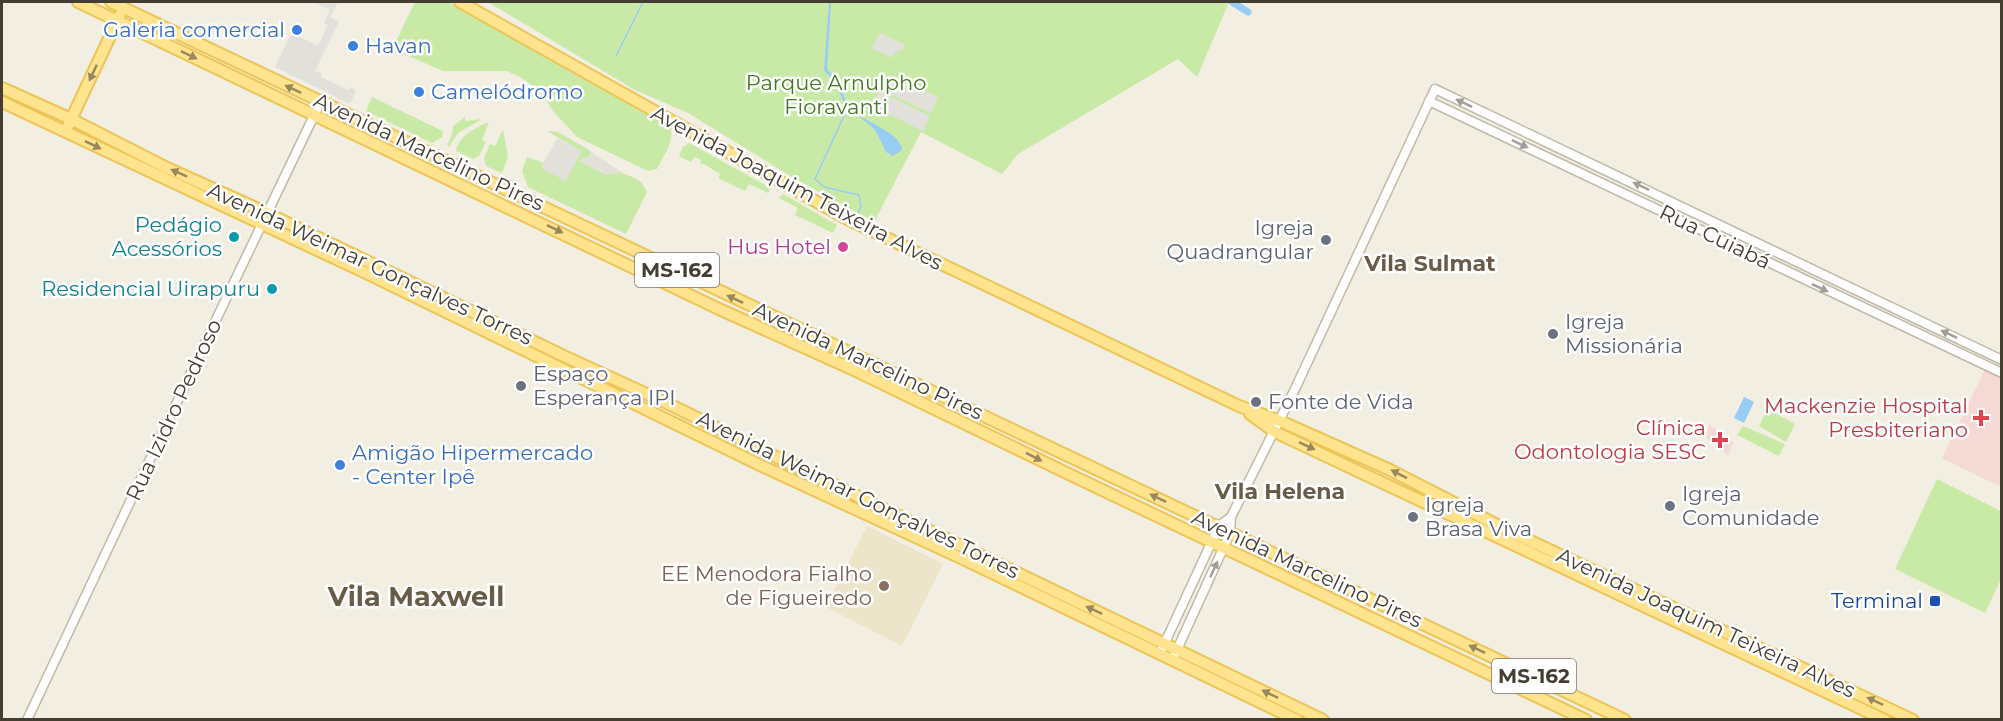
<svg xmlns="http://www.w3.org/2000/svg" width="2003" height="721" font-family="Montserrat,sans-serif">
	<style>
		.education { fill: #ede5ca }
		.medical { fill: #f5d9d4 }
		.green { fill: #c9eaa7 }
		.parking { fill: #e2e0db }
		.water { fill: #98ccf5 }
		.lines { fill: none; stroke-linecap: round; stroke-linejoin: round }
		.stream { stroke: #98ccf5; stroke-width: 1.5 }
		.canal { stroke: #98ccf5; stroke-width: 7 }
		.minor-casing { stroke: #c1b9a7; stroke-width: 11 }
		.major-casing { stroke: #ecc557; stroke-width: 14 }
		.minor { stroke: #fff; stroke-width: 8 }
		.major { stroke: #ffe38e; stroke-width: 10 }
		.oneway { fill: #98885b }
		.oneway2 { fill: #a29e98 }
		.shop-dot { fill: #3f7fe0; stroke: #fff; stroke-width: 2 }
		.culture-dot { fill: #0f9aa8; stroke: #fff; stroke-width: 2 }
		.worship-dot { fill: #6b7280; stroke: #fff; stroke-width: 2 }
		.hotel-dot { fill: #d1479c; stroke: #fff; stroke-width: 2 }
		.health-dot { fill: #e0444e; stroke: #fff; stroke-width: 2 }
		.education-dot { fill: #8d6e63; stroke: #fff; stroke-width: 2 }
		.transit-dot { fill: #1a4fb4; stroke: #fff; stroke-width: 2 }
		.labels { text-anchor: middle; stroke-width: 5; stroke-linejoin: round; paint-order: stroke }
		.shield { fill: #fff; stroke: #7c7870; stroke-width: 1.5 }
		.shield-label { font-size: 20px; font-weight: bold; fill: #443e32 }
		.shop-label { font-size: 21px; fill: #366cbe; stroke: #fff; text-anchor: start }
		.park-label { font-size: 21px; fill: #407922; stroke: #fff }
		.street-label { font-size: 21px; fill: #443e32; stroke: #fff }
		.culture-label { font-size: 21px; fill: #0d838f; stroke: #fff; text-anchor: end }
		.worship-label { font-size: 21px; fill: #5b616d; stroke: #fff; text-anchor: start }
		.hotel-label { font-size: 21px; fill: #b23c85; stroke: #fff; text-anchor: end }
		.health-label { font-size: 21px; fill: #be3a42; stroke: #fff; text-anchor: end }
		.education-label { font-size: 21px; fill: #785e54; stroke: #fff; text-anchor: end }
		.transit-label { font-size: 21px; fill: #164399; stroke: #fff; text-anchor: end }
		.neighbourhood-label { font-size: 22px; font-weight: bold; fill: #685c49; stroke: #fff }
		.district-label { font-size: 27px; font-weight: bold; fill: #685c49; stroke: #fff }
	</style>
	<rect width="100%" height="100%" fill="#f2eee2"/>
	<polygon class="education" points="867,526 943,564 902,646 826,607"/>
	<g class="medical">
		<polygon points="1985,369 2001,378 2001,487 1942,458"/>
		<polygon points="1709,424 1734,442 1728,455 1706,438"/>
	</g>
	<g class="green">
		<path d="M415,2H448L669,125C677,139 663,156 657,169L648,171L577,137L553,111L541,92L522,78L507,71H443L404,54L398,49L395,43Z"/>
		<polygon points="488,2 1229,2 1197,77 1178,59 1018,154 1002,174 921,132 874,222 792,177 688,113 635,90"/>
		<polygon points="372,97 443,131 442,137 432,143 366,111"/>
		<polygon points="465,117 465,121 482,119 458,133 449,147 447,145 452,135 453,126"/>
		<path d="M489,122L482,140L486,142L479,156L473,159L456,151C458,136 477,127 489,122Z"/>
		<polygon points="503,129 508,157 502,173 486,166 484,158 490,144 495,146"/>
		<polygon points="547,131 558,132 588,149 591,152 589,157 580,160 606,175 619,172 635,178 642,183 647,192 626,234 528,187 522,171 527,157 544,163 542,168 581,151"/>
		<polygon points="689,143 769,187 770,190 768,193 749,184 745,191 718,178 720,174 704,164 700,164 701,160 694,157 691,162 679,156 683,147"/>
		<polygon points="783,194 837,225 833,233 795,215 798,208 779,198"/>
		<polygon points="1767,409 1795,424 1786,442 1759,426"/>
		<polygon points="1743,426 1785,444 1779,456 1737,435"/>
		<polygon points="1937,479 2001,511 2001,579 1985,613 1895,569"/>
	</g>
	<g class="parking">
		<polygon points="313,2 338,2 330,17 339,22 315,71 322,74 321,77 348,90 350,87 356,90 350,104 275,67 289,38 295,35 318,46 328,25 324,23 330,10"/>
		<polygon points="880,33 905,45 903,50 894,53 892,58 872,48"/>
		<polygon points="888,74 938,97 931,113 881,90"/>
		<polygon points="879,91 930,116 923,131 872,106"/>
		<polygon points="557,138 582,151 566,181 541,168"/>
		<polygon points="591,152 623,173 617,172 606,175 601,171 594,169 593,167 586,165 585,162 581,163 579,160 589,157"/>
	</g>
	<g class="water">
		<path d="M829,2H831L827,69C830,73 834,76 837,80C843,88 844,103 852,110C865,122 901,133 902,150L893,156L886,152L877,133L872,127L845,105L835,82L824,70Z"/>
		<polygon points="1744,397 1754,402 1744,423 1734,418"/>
	</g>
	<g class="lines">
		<g class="stream">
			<polyline points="616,56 643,2"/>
			<polyline points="848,107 815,179 824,187 859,195 861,207 858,213"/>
		</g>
		<polyline class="canal" points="1232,2 1248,12"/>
		<defs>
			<g id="minor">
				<polyline points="1429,101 2002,373"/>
				<polyline points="1162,649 1219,526 1231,517"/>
				<path d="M1175,654L1227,540L1230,531L1231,517L1295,389L1435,89C1624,178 1812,271 2002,360"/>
				<polyline points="27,720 213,326 321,101"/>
			</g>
			<g id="major">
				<polyline points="78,2 719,309 852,369 1077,478 1586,720"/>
				<polyline points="111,2 1625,720"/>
				<polyline points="460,2 847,219 1239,406 1280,421 1390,470 1507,530 1913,720"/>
				<polyline points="2,88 71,119 167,168 267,213 568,358 673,406 770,454 1323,720"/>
				<polyline points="2,102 364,272 764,467 961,558 1297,720"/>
				<polyline points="68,126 120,15"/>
				<polyline points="1250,414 1275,432 1885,720"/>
			</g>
		</defs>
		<use href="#minor" class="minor-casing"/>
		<use href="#major" class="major-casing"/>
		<use href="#minor" class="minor"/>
		<use href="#major" class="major"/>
	</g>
	<defs><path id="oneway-solid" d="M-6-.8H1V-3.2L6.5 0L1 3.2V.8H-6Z" transform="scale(1.5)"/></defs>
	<g class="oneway">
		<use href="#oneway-solid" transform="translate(189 55) rotate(26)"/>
		<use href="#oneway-solid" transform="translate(93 73) rotate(115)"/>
		<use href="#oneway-solid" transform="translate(293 89) rotate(-155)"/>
		<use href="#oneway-solid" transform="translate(93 145) rotate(26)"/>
		<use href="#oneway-solid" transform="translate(179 173) rotate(-156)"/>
		<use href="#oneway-solid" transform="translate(555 229) rotate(26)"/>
		<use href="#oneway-solid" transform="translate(735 299) rotate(-155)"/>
		<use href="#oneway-solid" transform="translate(1307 446) rotate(25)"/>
		<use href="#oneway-solid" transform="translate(1034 457) rotate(27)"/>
		<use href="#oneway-solid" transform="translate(1399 474) rotate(-153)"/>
		<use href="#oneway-solid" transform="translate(1158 498) rotate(-154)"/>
		<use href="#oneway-solid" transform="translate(1094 610) rotate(-155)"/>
		<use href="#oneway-solid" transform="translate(1477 649) rotate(-155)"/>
		<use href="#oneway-solid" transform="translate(1270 694) rotate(-154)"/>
		<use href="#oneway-solid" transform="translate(1875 701) rotate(-155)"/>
	</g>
	<g class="oneway2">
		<use href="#oneway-solid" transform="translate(1464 103) rotate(-155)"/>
		<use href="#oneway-solid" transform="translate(1520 144) rotate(25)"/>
		<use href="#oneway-solid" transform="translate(1641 186) rotate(-155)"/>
		<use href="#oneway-solid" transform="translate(1820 288) rotate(25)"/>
		<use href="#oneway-solid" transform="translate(1949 334) rotate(-155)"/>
		<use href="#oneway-solid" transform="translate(1214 569) rotate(-65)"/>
	</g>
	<g class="shop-dot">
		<circle cx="297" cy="30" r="6"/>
		<circle cx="353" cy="46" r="6"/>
		<circle cx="419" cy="92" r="6"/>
		<circle cx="340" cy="465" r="6"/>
	</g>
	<g class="culture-dot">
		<circle cx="234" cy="237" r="6"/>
		<circle cx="272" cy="289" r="6"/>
	</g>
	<g class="worship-dot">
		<circle cx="1326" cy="240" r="6"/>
		<circle cx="1553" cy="334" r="6"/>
		<circle cx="521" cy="386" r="6"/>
		<circle cx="1256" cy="402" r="6"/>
		<circle cx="1670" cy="506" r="6"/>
		<circle cx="1413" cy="517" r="6"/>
	</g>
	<circle class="hotel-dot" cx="843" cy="247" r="6"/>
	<g class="health-dot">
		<path d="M1978 409h6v6h6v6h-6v6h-6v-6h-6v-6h6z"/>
		<path d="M1717 431h6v6h6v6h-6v6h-6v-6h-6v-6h6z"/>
	</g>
	<circle class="education-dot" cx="884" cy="586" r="6"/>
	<rect class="transit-dot" x="1929" y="595" width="12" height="12" rx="3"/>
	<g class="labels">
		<g class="shield">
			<rect x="635" y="253" width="84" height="34" rx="4.5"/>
			<rect x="1492" y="659" width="84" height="34" rx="4.5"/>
		</g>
		<g class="shield-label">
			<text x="677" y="277">MS-162</text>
			<text x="1534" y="683">MS-162</text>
		</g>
		<g class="shop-label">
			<text x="285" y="37" text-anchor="end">Galeria comercial</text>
			<text x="365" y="53">Havan</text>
			<text x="431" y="99">Camelódromo</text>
			<text x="352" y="460">Amigão Hipermercado<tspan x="352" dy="24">- Center Ipê</tspan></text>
		</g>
		<g class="park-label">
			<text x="836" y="90">Parque Arnulpho<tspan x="836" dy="24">Fioravanti</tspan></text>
		</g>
		<g class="street-label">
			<text transform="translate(429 152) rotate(25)" y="7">Avenida Marcelino Pires</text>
			<text transform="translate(797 188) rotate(28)" y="7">Avenida Joaquim Teixeira Alves</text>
			<text transform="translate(1715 237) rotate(26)" y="7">Rua Cuiabá</text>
			<text transform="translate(370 264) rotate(25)" y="7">Avenida Weimar Gonçalves Torres</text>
			<text transform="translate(868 361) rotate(25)" y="7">Avenida Marcelino Pires</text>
			<text transform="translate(174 410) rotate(-65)" y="7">Rua Izidro Pedroso</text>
			<text transform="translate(858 495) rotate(26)" y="7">Avenida Weimar Gonçalves Torres</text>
			<text transform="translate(1307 569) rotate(25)" y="7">Avenida Marcelino Pires</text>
			<text transform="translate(1706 623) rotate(25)" y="7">Avenida Joaquim Teixeira Alves</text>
		</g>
		<g class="culture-label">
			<text x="222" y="232">Pedágio<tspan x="222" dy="24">Acessórios</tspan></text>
			<text x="260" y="296">Residencial Uirapuru</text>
		</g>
		<g class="worship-label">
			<text x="1314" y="235" text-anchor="end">Igreja<tspan x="1314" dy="24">Quadrangular</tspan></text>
			<text x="1565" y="329">Igreja<tspan x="1565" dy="24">Missionária</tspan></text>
			<text x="533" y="381">Espaço<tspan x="533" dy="24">Esperança IPI</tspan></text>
			<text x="1268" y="409">Fonte de Vida</text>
			<text x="1682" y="501">Igreja<tspan x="1682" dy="24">Comunidade</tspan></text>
			<text x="1425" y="512">Igreja<tspan x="1425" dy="24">Brasa Viva</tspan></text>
		</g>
		<g class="hotel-label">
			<text x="831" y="254">Hus Hotel</text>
		</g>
		<g class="health-label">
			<text x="1968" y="413">Mackenzie Hospital<tspan x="1968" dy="24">Presbiteriano</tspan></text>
			<text x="1706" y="435">Clínica<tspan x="1706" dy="24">Odontologia SESC</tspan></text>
		</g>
		<g class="education-label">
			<text x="872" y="581">EE Menodora Fialho<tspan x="872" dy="24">de Figueiredo</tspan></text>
		</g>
		<g class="transit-label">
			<text x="1923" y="608">Terminal</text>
		</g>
		<g class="neighbourhood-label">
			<text x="1430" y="271">Vila Sulmat</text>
			<text x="1280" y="499">Vila Helena</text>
		</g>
		<g class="district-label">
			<text x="416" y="606">Vila Maxwell</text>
		</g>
	</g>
	<rect width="2003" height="721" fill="none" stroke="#443e32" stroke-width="6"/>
</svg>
